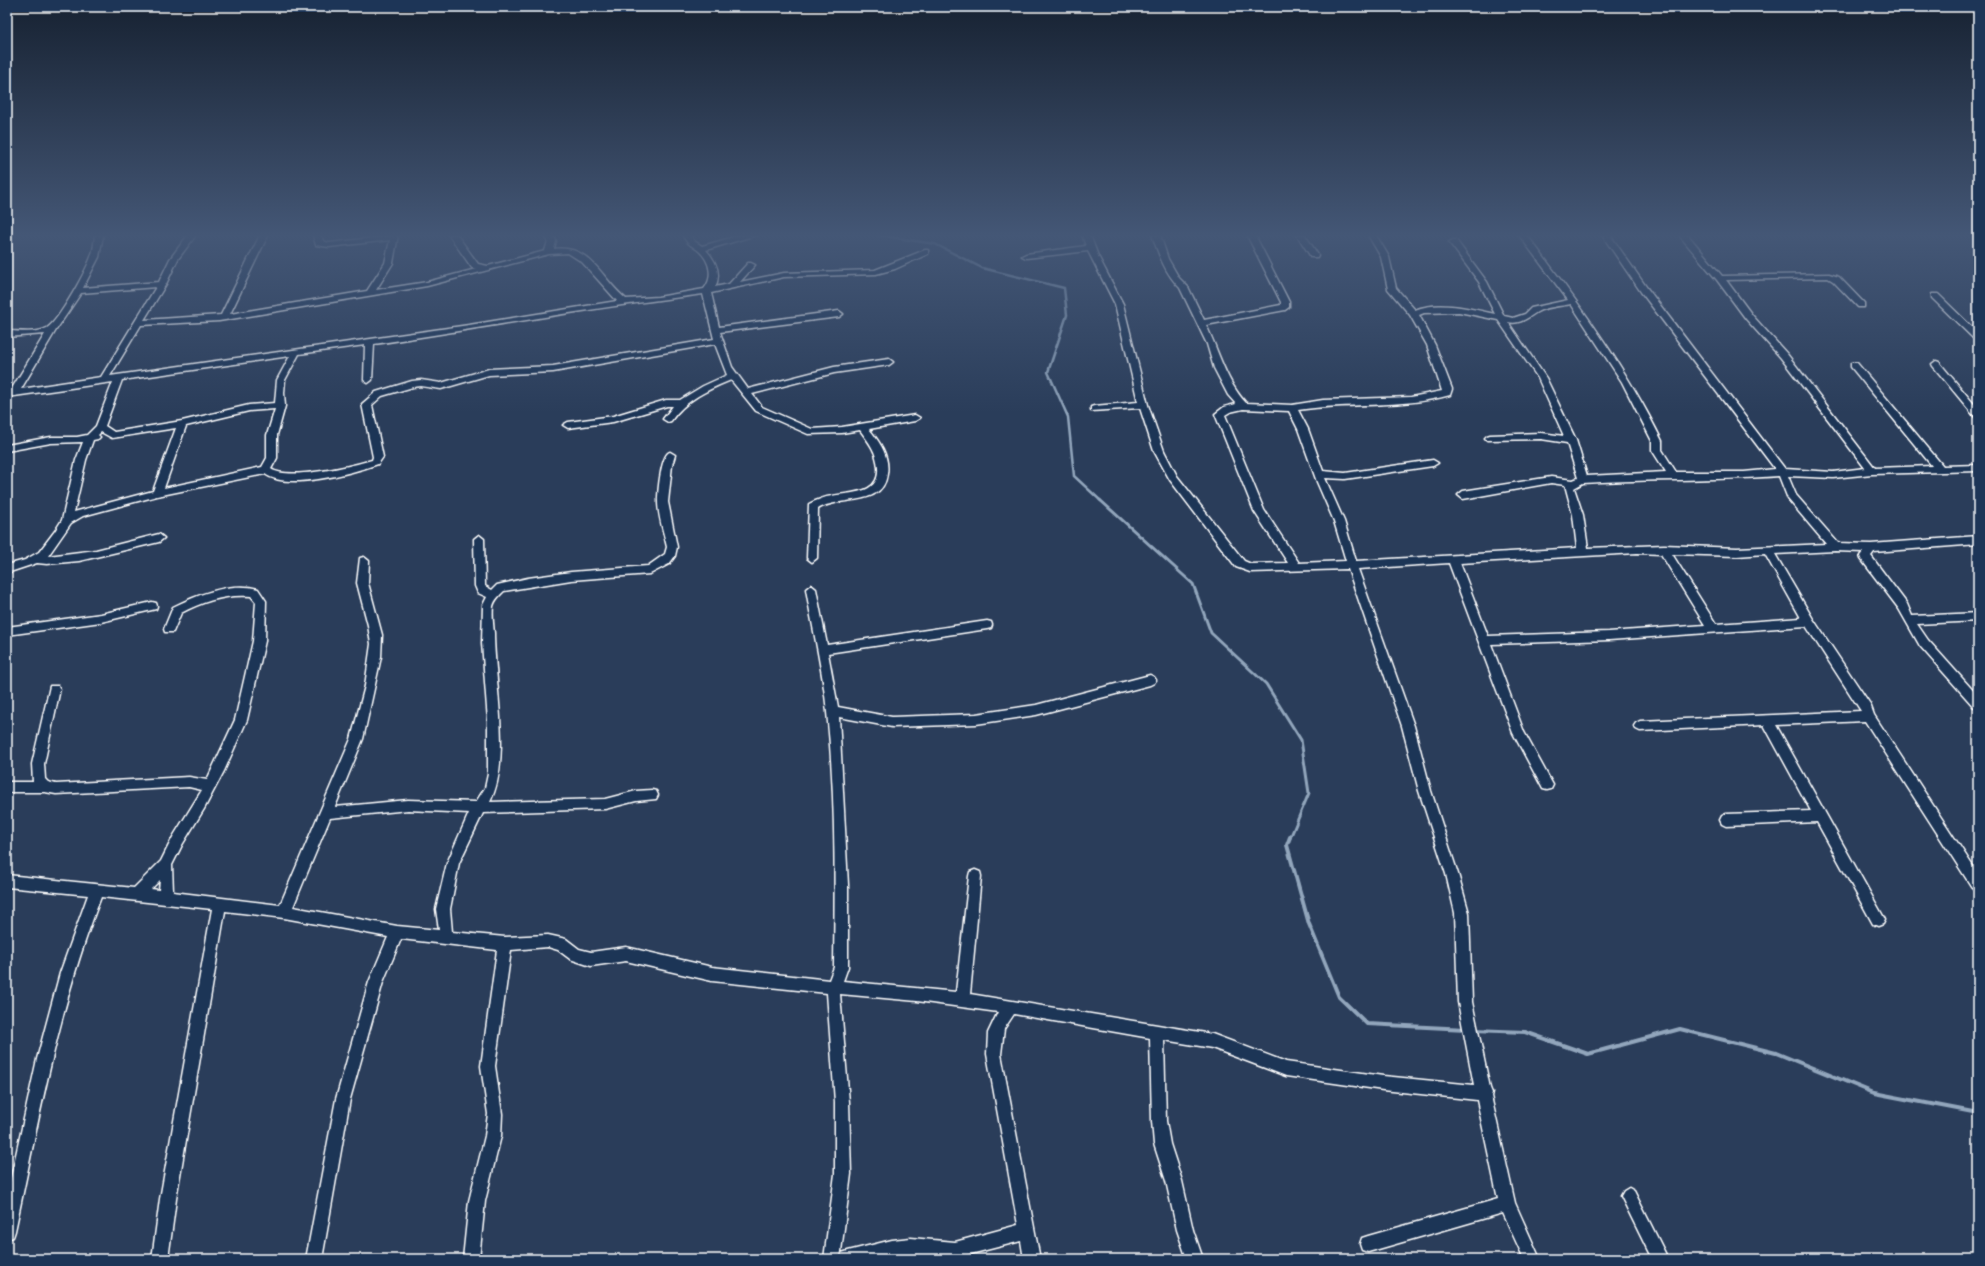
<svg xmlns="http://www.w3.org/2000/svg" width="1985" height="1266" font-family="'Gochi Hand',sans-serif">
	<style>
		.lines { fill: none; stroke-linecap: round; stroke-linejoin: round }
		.stream-far2 { stroke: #92a6bc; stroke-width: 2.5 }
		.stream-far1 { stroke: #92a6bc; stroke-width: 3 }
		.stream { stroke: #92a6bc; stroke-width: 4 }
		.minor-casing { stroke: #fff; stroke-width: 3 }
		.minor { fill: #1d3557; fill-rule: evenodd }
	</style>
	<rect width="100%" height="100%" fill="#2a3d5a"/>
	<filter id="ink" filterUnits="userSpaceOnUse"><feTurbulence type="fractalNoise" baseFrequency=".025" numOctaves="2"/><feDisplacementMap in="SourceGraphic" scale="8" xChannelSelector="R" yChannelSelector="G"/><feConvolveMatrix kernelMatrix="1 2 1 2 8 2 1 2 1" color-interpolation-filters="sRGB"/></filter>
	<g filter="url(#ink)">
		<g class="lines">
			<polyline class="stream-far2" points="878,235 935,244 982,268 1064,288 1067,315 1048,372 1068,417 1074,476 1101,501"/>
			<polyline class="stream-far1" points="1100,500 1193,584 1211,633 1266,684 1301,740 1309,793 1290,838"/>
			<g class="stream">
				<polyline points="1290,837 1287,845 1309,924 1339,997 1367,1024 1466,1029"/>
				<polyline points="1474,1030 1525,1032 1588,1054 1680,1029 1776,1053 1874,1093 1978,1113"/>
			</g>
			<defs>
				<g id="minor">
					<path d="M95,235H103L99,257L83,288L159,282L170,259L188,235H196L178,259L166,284L144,320L221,315L260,235H268L230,314L367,291L385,263L390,240L329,247L316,245L313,235H321L323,241L329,243L398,235L393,263L376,290L427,282L476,269L472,268L449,235H457L478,264L488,266L545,251L548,241L545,235H553L556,241L554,249C591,244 601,279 626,299L658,297L704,289C714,277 710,261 699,251C693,246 686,244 683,235H691L694,241L702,246L741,235H756L706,250C716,261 722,273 715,287L729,284L748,263H751L755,265L740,282L784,273L875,270L925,250H928V254L895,269L876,274L784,277L711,293L719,327L839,311L843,314L839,317L720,332L732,367L748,389L834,367L889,359L893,362L889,365L834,373L752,394L762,407L812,429L842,427L915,415L920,418L915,421L869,429C879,441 890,456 887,474C883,508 840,495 818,509L817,558L812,562L807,558L809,504C817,500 824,497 832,496C851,492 880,495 878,468C877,452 869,442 860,430L842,433L808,434L756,411L731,380C709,389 685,400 671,421L668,422L663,419L673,406H667L613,422L568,428L563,425L568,422L613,416L666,400H680L703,386L727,375L715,344L553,372L489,375L441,389L421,386L413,387L382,396L372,405L383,457L378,464C352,473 288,491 265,474L157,496L83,516L71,523L48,556L96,550L159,534L164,538L159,542L79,561L47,564L37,563L7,573V565L25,560L39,552L55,531L62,520L76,460L83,442L51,443L7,451V445L51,437H77L87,435L96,426L113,382L7,397V391L11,390L45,334L7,337V331C19,331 36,334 47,328C59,321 88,268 92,254C94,248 94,242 95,235ZM568,253L582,262L617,301L469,325L110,376L141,325L219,321L427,286L549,254ZM156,287L101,377L21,389L56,330L81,293ZM703,294L714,339L553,366L489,369L441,383L421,380L412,381L376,392L362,404L373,457L372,460C352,466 288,481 271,469L277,458V435L285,406L284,393L285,380L299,354L365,345L364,380L368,383L372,380L374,344C457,332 540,317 622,305C649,301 676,298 703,294ZM290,356L277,380L275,403L249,405L182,421L114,432L105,426L122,380ZM275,409L267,435V458L262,467L164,488L186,426L249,411ZM176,428L153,491L74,512L86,460L93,440L98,439L100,437L98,435L101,432L112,438Z"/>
					<path d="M1082,235H1090L1098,256L1123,304L1148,405L1164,451L1177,476L1244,561L1251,564L1288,563L1254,511L1215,414L1224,407L1236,404L1228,395L1214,368L1207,344L1180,288C1165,273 1159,255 1152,235H1160L1168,259L1179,278L1188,287L1204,320L1281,305V302L1247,235H1255L1289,302V307L1285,310L1206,325C1219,352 1225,380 1246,403L1292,405L1323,400L1411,397L1442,391L1427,345L1410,315L1388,289L1381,257L1368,235H1376L1389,257L1396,288L1415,310C1438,300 1472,309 1495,314L1479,282L1449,242L1453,240H1456L1487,282L1504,316L1513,318L1525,314L1531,308L1568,300L1519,235H1527C1577,301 1626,367 1662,441V450L1676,472H1744L1775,469L1641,292L1602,235H1610L1647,288L1785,469L1833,472L1865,468L1781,358L1746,319L1717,280L1679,235H1688L1722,276L1829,274L1839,277L1864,303V307H1858L1833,281L1828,278L1726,280L1752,315L1787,354L1875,468L1932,466L1851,367V363H1857L1943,466L1978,465V471L1872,474L1833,478L1788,476L1796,495L1838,543L1871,544L1978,536V544L1874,552L1871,556L1907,604L1912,616L1978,613V621L1917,624L1928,640L1978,696V709L1974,707L1920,646L1899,609L1861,559L1860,556L1863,552L1835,551L1775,554L1813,619L1870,704L1874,715L1978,874V891L1973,889L1865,721L1776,725L1883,916L1885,920L1883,924L1878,926L1873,924L1817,822L1726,826L1722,824L1720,820L1722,816L1726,814L1811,811L1764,725L1640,731L1636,729L1634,726L1636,723L1640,721L1861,711L1806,626L1609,640L1491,644L1524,732L1553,785L1551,789L1547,790L1543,789L1513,733L1449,563L1358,569L1414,726L1431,791L1458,874L1469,913L1472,1002L1490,1088L1492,1093L1491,1096L1515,1203L1540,1259H1524L1503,1213L1368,1252L1362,1250L1360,1244L1362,1238L1368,1236L1498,1199L1477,1100L1383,1090L1286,1076L1212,1048L1164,1040L1166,1121L1170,1144L1182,1181L1193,1230L1203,1259H1187L1177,1230L1166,1181L1154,1144L1152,1121L1150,1038L1014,1014L1004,1029L1001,1054L1040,1259H1024L1021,1241L955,1258L911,1254L880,1259H840L842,1253L848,1251L892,1240L911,1238L955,1242L1018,1225L987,1054L988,1033L998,1012L917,1001L840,994L849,1102L851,1174L840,1259H824L835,1174V1102L827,993L712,981L626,961L591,966L570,959L558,950L548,947L511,950L495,1066L502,1114L501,1136L485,1201L479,1259H463L469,1201L485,1136L488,1114L481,1066L497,950L401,939L383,982L350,1099L322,1259H306L336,1099L369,982L388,937L284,918L225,911L176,1199L168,1259H152L160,1199L212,909L101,897C59,1005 39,1118 15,1231L13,1237L7,1239V1196L37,1059L60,973L88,895L7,887V875L134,888L161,861L173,837L202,790L189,787L56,794L45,792H7V782H33L32,764L50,686H58L60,689L44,764L45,779L48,782L56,784L189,777L207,780L235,720L253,641L256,602L251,596C226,594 203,601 181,613L173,632H165L164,629L173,607C197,595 231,581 258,589L266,601L265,641L247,720L224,771L204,809L182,845L172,865L173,892L280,905L351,739L365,686L371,644L368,625L357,583L360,558L364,557L369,561L368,583L382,635L381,657L363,739L335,807L408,800L476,802L485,788L488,774V721L482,643L483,605L487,597L478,593L475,586L474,539L479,535L484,539L485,586L492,590L497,585L528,578L571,572L648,566L665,554L667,547C664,533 658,516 658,501C658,492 661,454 670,452L675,455L672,465L668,502L677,547L675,556L669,564L650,574L571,580L504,591C500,595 495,599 493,606C492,614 493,624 494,633C494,682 512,759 490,802L605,799L636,791L652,790L656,791L658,795L656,799L636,801L605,809L483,813L459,863L450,909L452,932L505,937L548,935L566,939L579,949L591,952L626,947L712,967L829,980L834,967C835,882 836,796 827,712C823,671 813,630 806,589L811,585L816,589L827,645L987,621L991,622L992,625L991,628L987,629L828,653L838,707L892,717L976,714L1036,705L1150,675L1154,677L1156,680L1154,683L1150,685L1036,715L976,724L892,727L839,717L848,885V967L843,981L956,992L969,876L970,872L975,870L980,872L981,876L970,994L1212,1034L1286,1062L1383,1076L1474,1085L1458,1002L1455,913L1446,874L1419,791L1402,726L1348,569L1250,572L1236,567L1170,480L1154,451L1140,408L1091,411V407L1094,406L1138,402L1115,304L1088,251L1026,258L1022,256L1026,254L1086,246ZM1571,304L1622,382L1652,441V450L1666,472L1587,476L1576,440L1546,378L1508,322C1520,325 1527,318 1537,312C1545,307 1561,306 1571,304ZM1459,312L1498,320L1538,378L1564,436L1541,433L1490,435L1487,436L1485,438L1487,440L1541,439L1567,443L1578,478L1573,480L1551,477L1463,491L1458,495L1463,499L1551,483L1565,485L1573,515L1577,548L1356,561L1344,521L1325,478L1345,479L1433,466L1438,463L1433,460L1345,473L1323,471L1308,429L1298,410C1348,402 1400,409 1450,395L1452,389L1435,345L1419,315L1424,313ZM1243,409L1289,411L1298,429L1317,482L1334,521L1346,561L1299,563L1264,510L1225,415L1230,412ZM1779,476L1788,499L1826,544L1737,548L1664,545L1588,548L1583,515L1574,488L1583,483C1648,479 1714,481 1779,476ZM1637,553L1661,554L1705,625L1609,632L1488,636L1460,563ZM1672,554L1737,556L1765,554L1801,618L1716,624ZM408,810L469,813L447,863L436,909L439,930L397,926L293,907L330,818ZM160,880L159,890L151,889Z"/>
					<polygon points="1297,235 1305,235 1318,255 1317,257 1311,257"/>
					<polygon points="1932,294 1938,294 1978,333 1978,341 1975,340 1932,298"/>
					<polygon points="1936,361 1939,362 1978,409 1978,418 1975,417 1933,366 1932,364"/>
					<polygon points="152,602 156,603 157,606 156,609 101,622 7,635 7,627 101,614"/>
					<polygon points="1629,1188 1634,1191 1668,1259 1652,1259 1621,1196 1624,1191"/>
				</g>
			</defs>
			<use href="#minor" class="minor-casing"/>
			<use href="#minor" class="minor"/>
		</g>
	</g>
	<linearGradient id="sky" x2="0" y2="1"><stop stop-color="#172232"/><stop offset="0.57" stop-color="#445776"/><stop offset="1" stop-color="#445776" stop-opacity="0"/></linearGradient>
	<rect width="1985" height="413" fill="url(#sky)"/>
	<rect width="1985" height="1266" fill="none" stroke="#1d3557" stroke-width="24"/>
	<rect x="12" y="12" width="1961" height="1242" fill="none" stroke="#fff" stroke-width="1.5" filter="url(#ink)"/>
</svg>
